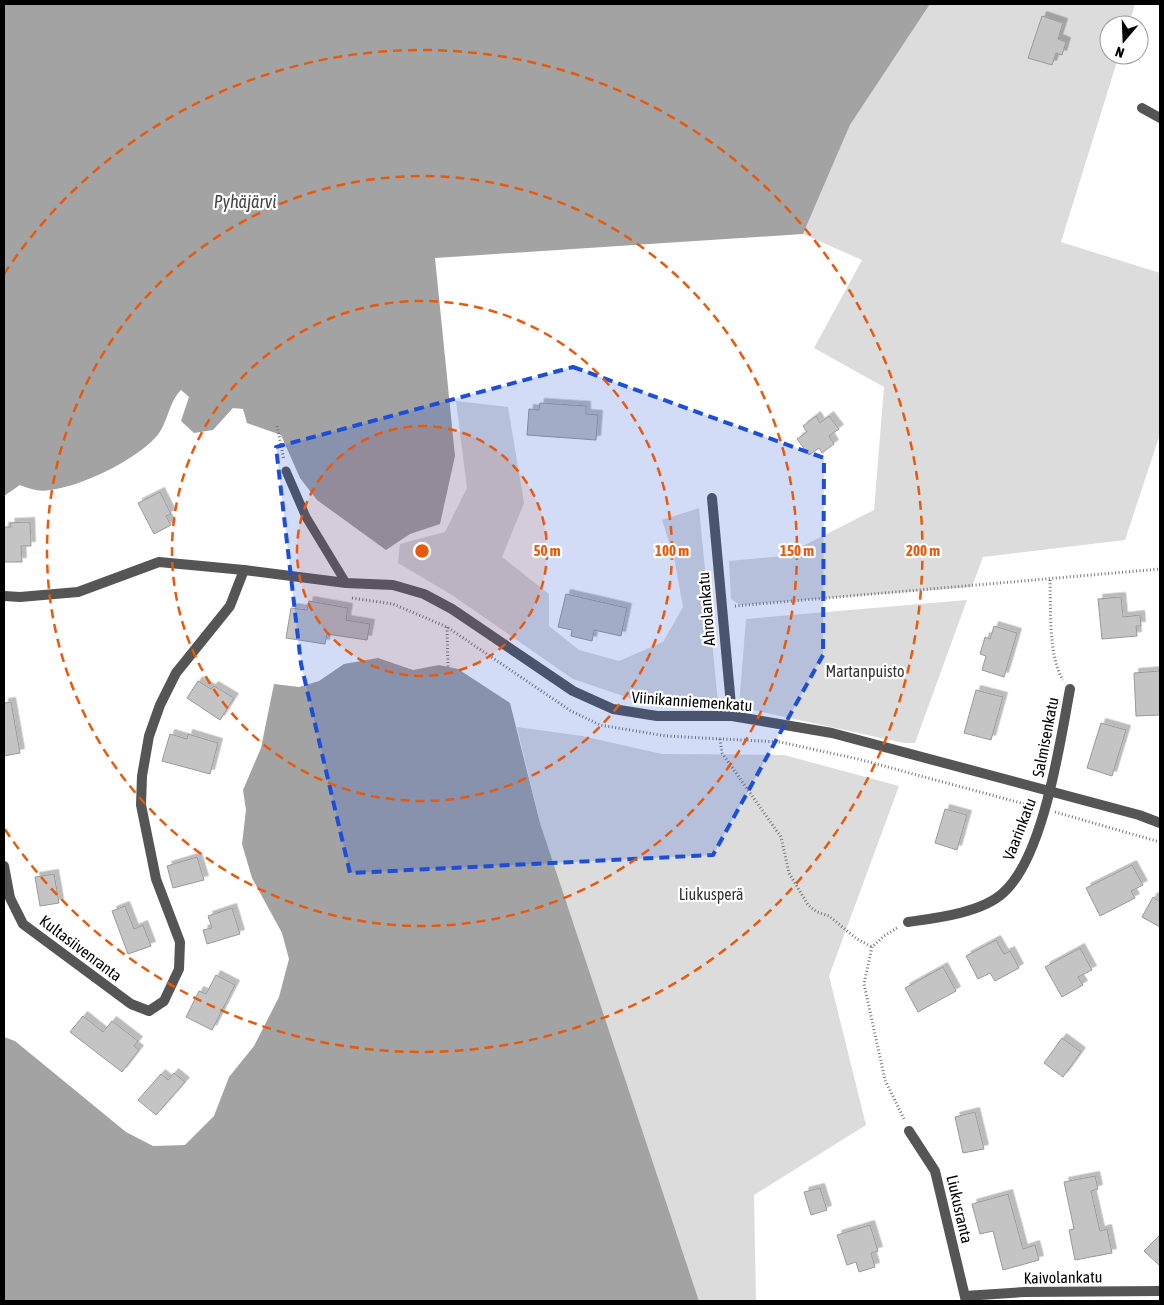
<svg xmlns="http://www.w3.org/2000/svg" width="1164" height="1305" font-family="'Asap Condensed',sans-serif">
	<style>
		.green { fill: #dcdcdc }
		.water { fill: #a3a3a3 }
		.building { fill: #c4c4c4; stroke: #999; filter: url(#shadow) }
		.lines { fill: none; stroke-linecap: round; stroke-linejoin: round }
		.path { stroke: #777; stroke-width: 3; stroke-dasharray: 1 2.5; stroke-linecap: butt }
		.service { stroke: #555; stroke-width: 9 }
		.minor { stroke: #555; stroke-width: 10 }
		.tertiary { stroke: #555; stroke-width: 10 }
		.marked { fill: #1d4ed8; fill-opacity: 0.2; stroke: #1d4ed8; stroke-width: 4; stroke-dasharray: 10 6; stroke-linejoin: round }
		.ring { fill: none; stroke: #e8590c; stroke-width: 2.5; stroke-dasharray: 9 6 }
		.labels { text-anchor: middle; stroke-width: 4.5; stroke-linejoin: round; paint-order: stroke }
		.street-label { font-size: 16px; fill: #000; stroke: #fff }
		.park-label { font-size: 16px; fill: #333; stroke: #fff }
		.water-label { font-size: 18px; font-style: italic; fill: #444; stroke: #fff }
		.centre { fill: #e8590c; stroke: #fff; stroke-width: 2.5 }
		.ring-label { font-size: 15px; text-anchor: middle; font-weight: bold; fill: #e8590c; stroke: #fff; stroke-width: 4.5; stroke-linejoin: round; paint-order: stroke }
	</style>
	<defs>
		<filter id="shadow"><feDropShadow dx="4.5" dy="-4.5" stdDeviation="0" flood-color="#0004"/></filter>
	</defs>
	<rect width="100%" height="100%" fill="#fff"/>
	<g class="green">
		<polygon points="930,4 1135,4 1129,25 1109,25 1109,55 1119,55 1061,242 1160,273 1160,434 1125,540 983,557 972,587 740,605 731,599 729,561 783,556 874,510 884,387 814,348 862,260 803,234 850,125"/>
		<polygon points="456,401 508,407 524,503 502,557 549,594 549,626 579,650 619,661 663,642 683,607 674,557 662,520 699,508 718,703 644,703 573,679 452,595 398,563 400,544 445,532 467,488"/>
		<polygon points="967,600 915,743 904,743 739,707 746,619"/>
		<polygon points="517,727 582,736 662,754 784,755 899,786 829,976 866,1125 754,1195 756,1301 699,1301 540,823"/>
	</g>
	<g class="water">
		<path d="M4,4H930L850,125L803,234L435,258L455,456L440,524L410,534L386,550L317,500L300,478L281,435L247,423L243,409L233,408L213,430L194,433L181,421L189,397L181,390C168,403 168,424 156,437C134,461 82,486 50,490C39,492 30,489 20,485L4,496Z"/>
		<polygon points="378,658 413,670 439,665 458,669 510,703 540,823 699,1301 4,1301 4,1037 15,1041 126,1132 153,1146 185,1145 214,1116 229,1077 254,1046 279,997 289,959 282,933 252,878 242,844 246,810 243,790 261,748 274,684 299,687 319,681 344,664"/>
	</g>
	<g class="building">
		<polygon points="1042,16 1063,23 1058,39 1066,42 1062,55 1056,53 1052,65 1028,58"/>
		<polygon points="540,403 586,406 586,414 598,415 596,440 527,435 529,409 539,410"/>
		<polygon points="816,416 820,423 829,416 839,429 829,436 834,444 822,453 819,448 809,455 797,439 807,432 803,426"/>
		<polygon points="160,492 171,514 166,516 171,525 154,534 138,503"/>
		<polygon points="30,522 31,546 21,546 22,562 4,562 4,527 11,527 10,523"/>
		<polygon points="566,594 627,608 621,636 594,630 592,641 571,636 572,630 558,627"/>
		<polygon points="1121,597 1123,617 1140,615 1141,626 1136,626 1137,636 1102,639 1098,599"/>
		<polygon points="309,601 348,608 346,620 370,624 367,640 327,634 325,644 286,638 291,608 307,610"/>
		<polygon points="994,626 1017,633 1004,677 982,670 986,656 980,654 985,637 990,639"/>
		<polygon points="1160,671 1160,715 1136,716 1134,673"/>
		<polygon points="198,681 211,689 214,686 234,698 220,720 187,698"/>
		<polygon points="976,690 1003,697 991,740 964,733"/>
		<polygon points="11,702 20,753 4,756 4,703"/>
		<polygon points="1101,723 1126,730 1112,776 1087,768"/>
		<polygon points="170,734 187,739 188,734 218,743 210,774 162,761"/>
		<polygon points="945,809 967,815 957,850 935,843"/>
		<polygon points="197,857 204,880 173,888 167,866"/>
		<polygon points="1132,865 1143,885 1131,891 1135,898 1100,916 1086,888"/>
		<polygon points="54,874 59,903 40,906 35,877"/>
		<polygon points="1153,897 1160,902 1160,927 1142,917"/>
		<polygon points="125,906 134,929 143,925 151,946 128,954 112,911"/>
		<polygon points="232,908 240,934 207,944 203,930 212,928 208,916"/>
		<polygon points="996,940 1004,954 1010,951 1019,968 995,981 990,973 978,979 966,956"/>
		<polygon points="1080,948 1092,970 1078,977 1083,985 1062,997 1045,967"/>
		<polygon points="943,967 956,991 918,1012 905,988"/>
		<polygon points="216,975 235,985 212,1030 186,1017 199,991 206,994"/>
		<polygon points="83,1016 103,1032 112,1021 138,1041 134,1046 139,1050 122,1072 70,1032"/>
		<polygon points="1062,1038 1081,1052 1063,1077 1044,1063"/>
		<polygon points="174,1073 185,1082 156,1115 138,1100 161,1074 168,1080"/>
		<polygon points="975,1112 984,1149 963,1153 955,1117"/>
		<polygon points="1095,1176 1098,1189 1091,1191 1100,1231 1107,1229 1112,1253 1075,1260 1069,1230 1074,1229 1064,1182"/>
		<polygon points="820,1188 827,1210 811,1215 804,1192"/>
		<polygon points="1008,1194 1023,1249 1035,1245 1039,1260 1003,1270 993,1231 980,1234 972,1204"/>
		<polygon points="870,1225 878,1251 871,1253 875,1267 859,1272 856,1262 847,1265 837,1235"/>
		<polygon points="1160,1235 1160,1266 1144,1251"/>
	</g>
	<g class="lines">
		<g class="path">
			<polyline points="277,426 284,460"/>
			<path d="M1050,580C1051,608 1048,656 1063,680"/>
			<polyline points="352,598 393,604 447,627 571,711 600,725 666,736 780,742 858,759 1032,806"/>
			<polyline points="735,606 1160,569"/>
			<polyline points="447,627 448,667"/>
			<polyline points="720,739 722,753 781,837 789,873 808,905 817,912 829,916 857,939 872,947"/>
			<polyline points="1055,812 1160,842"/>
			<polyline points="897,928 884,936 872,947 864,984 885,1080 904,1119"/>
		</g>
		<polyline class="service" points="286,471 306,517 346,583"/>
		<g class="minor">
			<polyline points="1142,108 1160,118"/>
			<polyline points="712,498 732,716"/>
			<polyline points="4,596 20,597 78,592 159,562 244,570 230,606 176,673 160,705 149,736 142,776 141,805 156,879 180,942 179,969 164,1001 149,1011 131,1004 23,924 10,898 4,866"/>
			<path d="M908,922C936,918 981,913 1003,893C1044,857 1060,742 1070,689"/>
			<polyline points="909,1131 935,1171 966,1301"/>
			<polyline points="965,1296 1024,1292 1160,1291"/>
		</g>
		<polyline class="tertiary" points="244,570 346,583 393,585 424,594 452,609 573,691 613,709 657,716 732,716 832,733 1139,815 1160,823"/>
	</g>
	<path class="marked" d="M573,367L824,458L823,655L713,855L350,873L301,664L276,447Z"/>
	<circle cx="422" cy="551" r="125" fill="#e8590c" fill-opacity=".12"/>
	<g class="ring">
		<circle cx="422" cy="551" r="125"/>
		<circle cx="422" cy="551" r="250"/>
		<circle cx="422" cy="551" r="375"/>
		<path d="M4 274A501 501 0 1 1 4 828"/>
	</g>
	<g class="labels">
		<g class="street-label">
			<text transform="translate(706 609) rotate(-95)" y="6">Ahrolankatu</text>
			<text transform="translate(692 701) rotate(4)" y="6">Viinikanniemenkatu</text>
			<text transform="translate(1045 737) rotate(-79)" y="6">Salmisenkatu</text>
			<text transform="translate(1019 829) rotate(-69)" y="6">Vaarinkatu</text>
			<text transform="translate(81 948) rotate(37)" y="6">Kultasiivenranta</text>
			<text transform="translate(960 1209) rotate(77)" y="6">Liukusranta</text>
			<text transform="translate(1063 1277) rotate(-1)" y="6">Kaivolankatu</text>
		</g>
		<g class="park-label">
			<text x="865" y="677">Martanpuisto</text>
			<text x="711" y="900">Liukusperä</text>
		</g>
		<g class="water-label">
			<text x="245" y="208">Pyhäjärvi</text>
		</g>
	</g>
	<circle cx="422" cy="551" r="8" class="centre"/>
	<g class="ring-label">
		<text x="547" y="556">50 m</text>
		<text x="672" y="556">100 m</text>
		<text x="797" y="556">150 m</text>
		<text x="923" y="556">200 m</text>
	</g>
	<rect width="1164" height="1305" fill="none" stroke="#000000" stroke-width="10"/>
	<g transform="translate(1124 40) rotate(199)"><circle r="24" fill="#ffffff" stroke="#999999"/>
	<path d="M0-4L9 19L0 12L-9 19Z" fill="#000000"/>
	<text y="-8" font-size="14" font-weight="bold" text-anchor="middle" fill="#000000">N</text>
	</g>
</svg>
